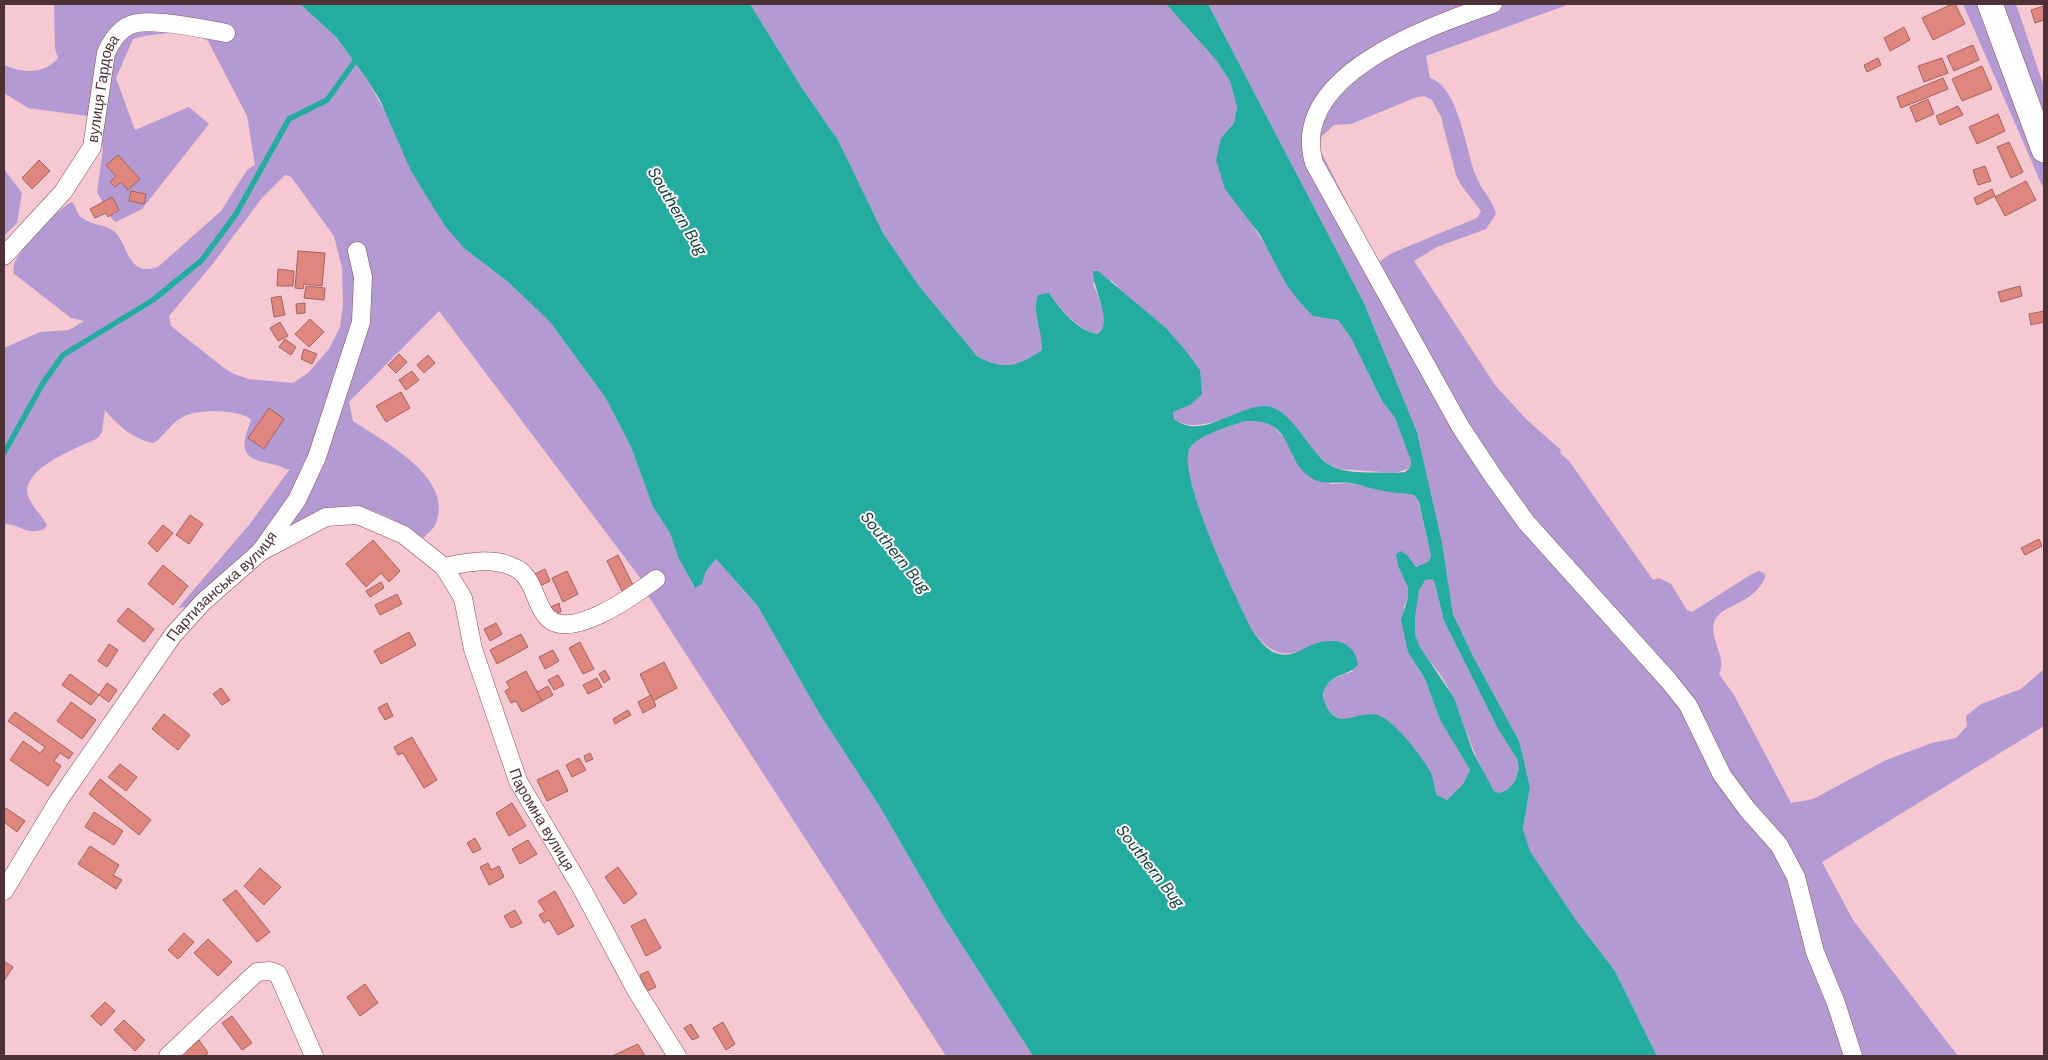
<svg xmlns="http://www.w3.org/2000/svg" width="2048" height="1060" font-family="'DM Sans',sans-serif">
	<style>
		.green { fill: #b49ad3; fill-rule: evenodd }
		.water { fill: #24aca0; fill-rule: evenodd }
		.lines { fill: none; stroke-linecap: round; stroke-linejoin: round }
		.stream { stroke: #24aca0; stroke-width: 5.5 }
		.building { fill: #df867e; stroke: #a5635d }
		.street-casing { stroke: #8a4b5b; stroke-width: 19 }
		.secondary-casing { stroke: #8a4b5b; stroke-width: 26 }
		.street { stroke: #fff; stroke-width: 18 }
		.secondary { stroke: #fff; stroke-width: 25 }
		.labels { text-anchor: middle; stroke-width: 4; stroke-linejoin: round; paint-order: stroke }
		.street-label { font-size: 15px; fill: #4e3137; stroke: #fdf5f6 }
		.water-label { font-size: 16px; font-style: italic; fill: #0a433e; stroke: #fdf5f6 }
	</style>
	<rect width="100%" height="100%" fill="#f6c9d2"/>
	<g class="green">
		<path d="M54,4H300L336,37L364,75L465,249L507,281L550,322L605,397L631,447L653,507L670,533L678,557L694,587L702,584L706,571L716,559L757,605L819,713L880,807L942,914L1033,1056H946L647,594L644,583L439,311L349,402L353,421C384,442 454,477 436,523C434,529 427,534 423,538C410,533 402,525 390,518C368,507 342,503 319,511L191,606L178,608L249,525L290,469C283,470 283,466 276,465C259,461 239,460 246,435C247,429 250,425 251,420C241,409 195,409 183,417C171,423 164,436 154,443C135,441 115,423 105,410L102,432L98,438C80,447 20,468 28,496C31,505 42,516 47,525L44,529C25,536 21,524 4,524V348L40,332L69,330L84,321L71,318L13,273C14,270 13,265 15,262C21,248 59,207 72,202C77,207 76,214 82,218C92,225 107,225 115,232C129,246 127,277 158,267L221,211L247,170L255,165L247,116L208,41C190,29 153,33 133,39L116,78L135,130L189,107L209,124L142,209L116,222L112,219L97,192L103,148L87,116L28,108L4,93V65C22,73 44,75 58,58L55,49ZM285,175L291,177L334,236L342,268L343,305L340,327L329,349L308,373L293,383L249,379L234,374L224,368L171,326L169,316L211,266L262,198Z"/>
		<path d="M750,4H1166L1216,60L1230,81L1237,107L1234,123L1221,138L1249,220L1272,256L1286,284L1338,320L1351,338L1382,401L1395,418L1411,461L1410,468L1396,473L1340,469L1328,464L1316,453L1294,425L1264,406C1239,412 1195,436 1174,419L1173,412L1190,405L1200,370L1166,328L1128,298L1112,281L1093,283C1097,298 1114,322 1098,334C1077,330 1062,310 1049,293L1036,316L1043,340L1042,350C1019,366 1003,371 977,356L919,286L883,233L838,140L802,88Z"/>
		<path d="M1208,4H1478C1425,22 1314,67 1309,132L1317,127L1326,107L1354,75L1379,56L1426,31L1503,4H1570L1426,56L1430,78C1459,87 1466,151 1476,176C1481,190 1493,200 1496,214L1486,229L1437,247L1414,261L1495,385L1526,419L1561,450L1560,453L1569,461L1653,580L1659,578L1671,584L1687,610L1692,612L1750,575L1759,571L1765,574V578C1753,604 1722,605 1715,620C1707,637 1728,657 1719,674L1734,695L1791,803L1813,799L1886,760L1932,743L1956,738L1967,726L1966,716L1981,704L2021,689L2044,669V726L1822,862L1853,920L1958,1056H1657L1615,971L1576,920L1530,851L1523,829L1530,787L1524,761L1519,741L1473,656L1453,614L1442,542L1417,432L1364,303ZM1424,96L1432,100L1441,117L1456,175L1461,185L1481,211L1477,218L1392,253L1381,260L1379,265L1316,142L1334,125L1351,124L1417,97Z"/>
		<polygon points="1963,4 1982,4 2044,160 2044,190"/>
		<polygon points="1998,4 2016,4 2044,87 2044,136"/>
		<polygon points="4,169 22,193 17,223 4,236"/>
		<path d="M1246,421H1259L1272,425L1288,442L1294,459L1331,484L1347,483L1405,493L1414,495L1419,503L1431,556L1428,562L1421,567L1413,565L1407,555L1398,566L1408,588V598L1404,607L1415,664L1425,679L1440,720L1470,770L1463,784L1447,800L1437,795C1435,789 1434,783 1432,777C1427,763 1398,730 1386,720C1366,703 1341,736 1325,704C1323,698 1323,692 1326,686C1332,677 1344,675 1353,671L1320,642C1287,658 1276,660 1252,630C1236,599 1179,480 1189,450C1194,436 1233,425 1246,421Z"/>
		<path d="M1432,579L1435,584L1444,621L1498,729L1517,759L1519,767L1515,781L1507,790L1499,793L1494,791C1474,759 1465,724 1449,690C1441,670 1421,656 1415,635C1411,620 1416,592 1425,580Z"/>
	</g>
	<path class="water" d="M300,4H750L802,88L838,140L883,233L919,286L977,356C1003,371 1019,366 1042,350C1043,331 1031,314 1038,295L1049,293C1061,310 1077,331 1098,334C1114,322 1093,291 1093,271H1098L1166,328L1185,350L1200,370L1202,394L1190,405L1173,412L1174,419C1201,441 1236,406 1265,406C1291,407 1308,450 1328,464C1347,476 1375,471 1396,473L1405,472L1410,468L1411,461L1395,418L1382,401L1351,338L1338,320L1313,316L1298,300L1286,284L1260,235L1225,189L1216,160L1221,138L1234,123L1237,107L1230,81L1216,60L1166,4H1208L1364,303L1417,432L1442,542L1453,614L1473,656L1519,741L1524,761L1530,787L1523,829L1530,851L1576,920L1615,971L1657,1056H1033L942,914L880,807L819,713L757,605L716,559L706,571L702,584L695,588L678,557L670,533L653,507L631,447L605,397L550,322L507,281L465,249L445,226L411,171L380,100L364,75L336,37ZM1246,421C1295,419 1282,458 1310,477C1323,486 1336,481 1350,483C1362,485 1372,489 1384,491C1394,493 1404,493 1414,495L1419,502L1431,556L1428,562L1416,567L1407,555L1401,551L1396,554L1398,566L1408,588V598L1401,620L1408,652L1425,679L1440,720L1470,770L1463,784L1447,800L1437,795C1434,788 1434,780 1431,773C1423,758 1399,727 1384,718C1362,704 1338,736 1325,703C1322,697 1323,690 1327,685C1334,674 1350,675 1358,665C1355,645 1341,638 1321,642C1304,645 1293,661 1273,652C1264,647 1258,638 1252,630C1236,598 1179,480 1189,450C1194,436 1233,425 1246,421ZM1432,579L1435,584L1444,621L1498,729L1517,759L1519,768L1515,781L1507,790L1499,793L1494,791L1473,752L1454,698L1420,647L1415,635V616L1419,591L1425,580Z"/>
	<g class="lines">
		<polyline class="stream" points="4,453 43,383 63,355 153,300 202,260 236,214 289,119 327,100 358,57"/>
	</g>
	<g class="building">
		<polygon points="1952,4 1955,4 1965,24 1933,40 1922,18"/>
		<polygon points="2044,6 2044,20 2035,23 2031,10"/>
		<polygon points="1904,27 1910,40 1890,51 1884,38"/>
		<polygon points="1973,45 1979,60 1954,71 1947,56"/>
		<polygon points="1878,58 1881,65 1867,72 1864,65"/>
		<polygon points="1942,58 1948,73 1924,82 1918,66"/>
		<polygon points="1982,66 1992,89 1962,101 1952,79"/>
		<polygon points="1943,78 1948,89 1901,108 1897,97"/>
		<polygon points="1928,99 1934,114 1916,122 1910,107"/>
		<polygon points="1958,106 1963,115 1940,125 1936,116"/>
		<polygon points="1998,114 2005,131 1977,144 1969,127"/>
		<polygon points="2009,142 2023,172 2011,178 1997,147"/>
		<polygon points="118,155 140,179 128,190 121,182 115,187 110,182 116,176 106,165"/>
		<polygon points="39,160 50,171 32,189 22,178"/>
		<polygon points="1985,166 1991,181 1978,185 1973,170"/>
		<polygon points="2026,181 2036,200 2005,216 1995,197"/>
		<polygon points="1992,189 1995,196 1977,205 1974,198"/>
		<polygon points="131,191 146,194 144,204 129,201"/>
		<polygon points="112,197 119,210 108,217 106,213 95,218 90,209"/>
		<polygon points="298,251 325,253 322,286 304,284 303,289 295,288"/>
		<polygon points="278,269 294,271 293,286 277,286"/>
		<polygon points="306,286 325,288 324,300 304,298"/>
		<polygon points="2020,286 2022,296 2001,302 1998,292"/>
		<polygon points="281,296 285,315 274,317 271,298"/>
		<polygon points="305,303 305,313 297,314 296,304"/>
		<polygon points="2044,311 2044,322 2031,325 2029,314"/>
		<polygon points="310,319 324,332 309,347 295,334"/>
		<polygon points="280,322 288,336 278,341 270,328"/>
		<polygon points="285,339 296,347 291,355 279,347"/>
		<polygon points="304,349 317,354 312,364 301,359"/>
		<polygon points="399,354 407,362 396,373 388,365"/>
		<polygon points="428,355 435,363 424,373 417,365"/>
		<polygon points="412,371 419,380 406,390 399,380"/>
		<polygon points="401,392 410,408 386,422 376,406"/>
		<polygon points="269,408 284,419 264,449 248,438"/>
		<polygon points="190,515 203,524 189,544 176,535"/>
		<polygon points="163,525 173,533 157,552 148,543"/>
		<polygon points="2039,539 2042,546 2025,555 2021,548"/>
		<polygon points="373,540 400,571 389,582 381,573 366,587 346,564"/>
		<polygon points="618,555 634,587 623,593 607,561"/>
		<polygon points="163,565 188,586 173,605 148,584"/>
		<polygon points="545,569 550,581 538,587 533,575"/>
		<polygon points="567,571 578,594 563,602 552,578"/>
		<polygon points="381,582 384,588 370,597 366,591"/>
		<polygon points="397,594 402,604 380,615 375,605"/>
		<polygon points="559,603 561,612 558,613 556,610 553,612 551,607"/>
		<polygon points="128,608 154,629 144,642 117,621"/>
		<polygon points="496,623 502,634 490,641 484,629"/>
		<polygon points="409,632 416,645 381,664 374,651"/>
		<polygon points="521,634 528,647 497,664 490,650"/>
		<polygon points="580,642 594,669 583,674 569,648"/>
		<polygon points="109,644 118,650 107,667 98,661"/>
		<polygon points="553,650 559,661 545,669 539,657"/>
		<polygon points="664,662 677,688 653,701 640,674"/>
		<polygon points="605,670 610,679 604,683 599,674"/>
		<polygon points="526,671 542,701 522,712 516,701 511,703 505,691 510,688 506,682"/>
		<polygon points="70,674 99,695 91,705 62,685"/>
		<polygon points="558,675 564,685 554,690 548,680"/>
		<polygon points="597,678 602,687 588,694 583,685"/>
		<polygon points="107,683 117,690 109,702 99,695"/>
		<polygon points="548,686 553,695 542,701 537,692"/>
		<polygon points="221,688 230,700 222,705 213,694"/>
		<polygon points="651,695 656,706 643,713 638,702"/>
		<polygon points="71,702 96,720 82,739 57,721"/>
		<polygon points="387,703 393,716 385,720 378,708"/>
		<polygon points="628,710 631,715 615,724 613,719"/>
		<polygon points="15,712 73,753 69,759 60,753 54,761 61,766 48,786 10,760 23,741 40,753 45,747 8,721"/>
		<polygon points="164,714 190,735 178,750 152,729"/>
		<polygon points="412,737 437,780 424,788 403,753 398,755 394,747"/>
		<polygon points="590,753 593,759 586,762 584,756"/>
		<polygon points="579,758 586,770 572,777 566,765"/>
		<polygon points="120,764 137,777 126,791 108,777"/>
		<polygon points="558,770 568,791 547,801 537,780"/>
		<polygon points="100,779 151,820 139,835 89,794"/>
		<polygon points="512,803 526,826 509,836 496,813"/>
		<polygon points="6,808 25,821 17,832 4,822 4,811"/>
		<polygon points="94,812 123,831 114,845 85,827"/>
		<polygon points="475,838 481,849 473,853 467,843"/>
		<polygon points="528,840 537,854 520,864 512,849"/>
		<polygon points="90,846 119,865 113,875 122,880 116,889 78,864"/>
		<polygon points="488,863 491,870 499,866 504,877 489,885 480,867"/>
		<polygon points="618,867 637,894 624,904 605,877"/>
		<polygon points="260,868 281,887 264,905 244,886"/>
		<polygon points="236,890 270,932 257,942 223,900"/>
		<polygon points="555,891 574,926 558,935 549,920 544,923 539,915 545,912 538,901"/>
		<polygon points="515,910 522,923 511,928 504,916"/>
		<polygon points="645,919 661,948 646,956 631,926"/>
		<polygon points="184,933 194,942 178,959 168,950"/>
		<polygon points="208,939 232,962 218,976 194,953"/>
		<polygon points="4,961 13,967 4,981"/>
		<polygon points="648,971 656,987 647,991 640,975"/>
		<polygon points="365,984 378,1003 360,1016 347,997"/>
		<polygon points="105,1002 115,1011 101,1026 91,1016"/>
		<polygon points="232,1016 252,1043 242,1050 222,1023"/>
		<polygon points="124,1020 145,1040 135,1051 114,1030"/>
		<polygon points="723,1022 735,1044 726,1050 713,1028"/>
		<polygon points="691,1024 699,1037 692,1040 684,1028"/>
		<polygon points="199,1040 208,1053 204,1056 180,1056"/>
		<polygon points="638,1044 645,1056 612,1056"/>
	</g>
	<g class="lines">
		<defs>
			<g id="street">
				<path d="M1493,4C1431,26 1288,74 1314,163L1460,426L1493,476L1526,522L1668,680L1688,705L1722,775L1747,809L1779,845L1796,877L1815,952L1836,1003L1853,1056"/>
				<path id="s1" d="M4,256L63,192L92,147L106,53C111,42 117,32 128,26C145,16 206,29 226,33"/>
				<path id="s2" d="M260,552L326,517L358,515L404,535L444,567L463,598L473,649L518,781L582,889L636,990L677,1056"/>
				<path d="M444,567C469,562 496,556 519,570C533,580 535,600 544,613C564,647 636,594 656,579"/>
				<path id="s3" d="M4,891L59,800L173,635L203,602L260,552L297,500L317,457L361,322L363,277L357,251"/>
				<polyline points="168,1056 257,972 270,971 278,974 314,1056"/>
			</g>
			<polyline id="secondary" points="1990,4 2044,150"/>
		</defs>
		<use href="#street" class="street-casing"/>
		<use href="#secondary" class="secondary-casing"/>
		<use href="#street" class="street"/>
		<use href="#secondary" class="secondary"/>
	</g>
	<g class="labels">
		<g class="street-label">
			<text dy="5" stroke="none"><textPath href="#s1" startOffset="200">вулиця Гардова</textPath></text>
			<text dy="5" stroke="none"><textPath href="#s3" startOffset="376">Партизанська вулиця</textPath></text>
			<text dy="5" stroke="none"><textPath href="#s2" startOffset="481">Паромна вулиця</textPath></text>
		</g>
		<g class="water-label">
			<text transform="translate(678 211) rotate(59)" y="6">Southern Bug</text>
			<text transform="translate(896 552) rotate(51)" y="6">Southern Bug</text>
			<text transform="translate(1151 866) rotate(52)" y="6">Southern Bug</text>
		</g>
	</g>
	<rect width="2048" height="1060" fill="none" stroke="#4e3137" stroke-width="10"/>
</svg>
